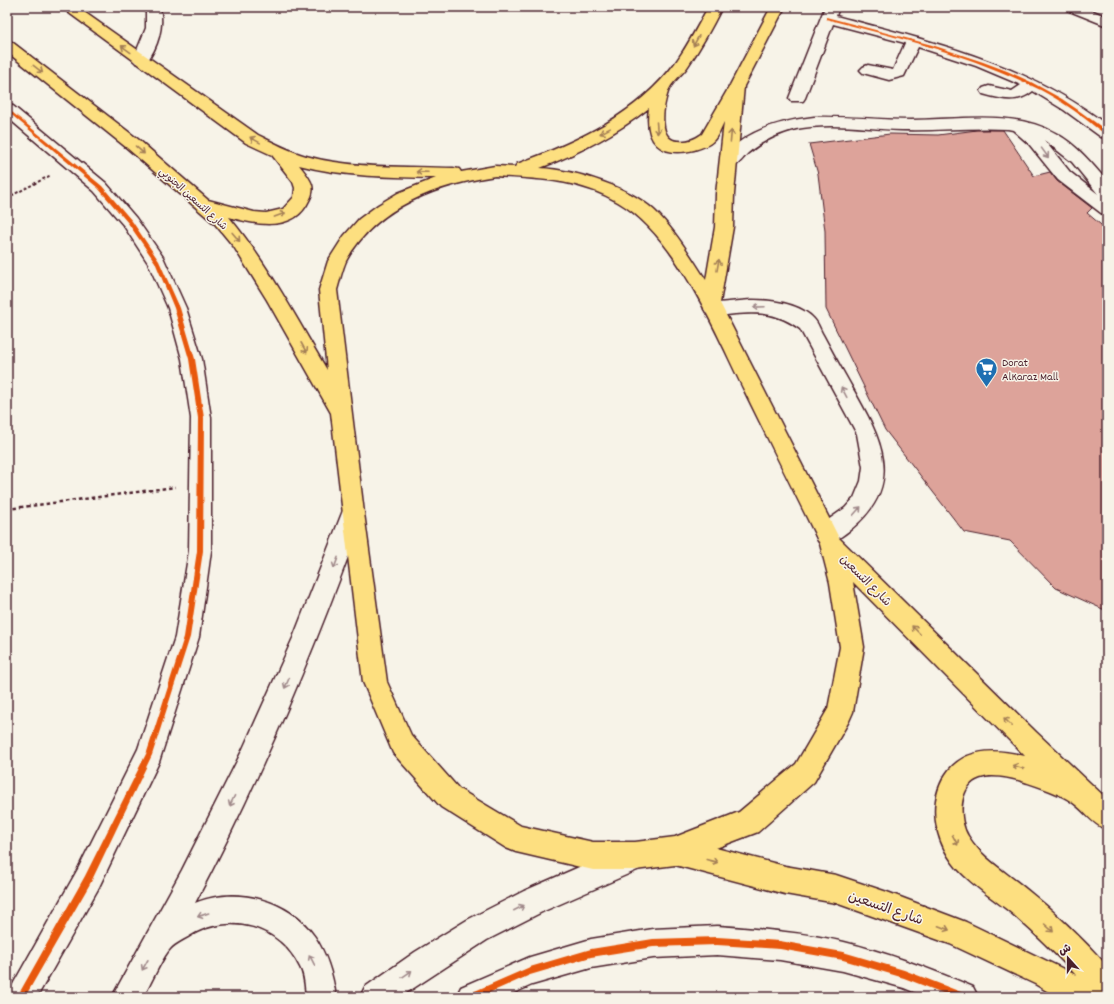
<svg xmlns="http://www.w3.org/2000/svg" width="1114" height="1004" font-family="Dekko,'Playpen Sans Arabic',sans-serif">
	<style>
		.building { fill: #dda39a; stroke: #4a1f2b }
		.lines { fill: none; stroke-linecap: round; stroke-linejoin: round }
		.minor-casing { stroke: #4a1f2b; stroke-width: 3 }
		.major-casing { stroke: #4a1f2b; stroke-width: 3 }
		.path-far1 { stroke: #4a1f2b; stroke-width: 2; stroke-dasharray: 3 2; stroke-linecap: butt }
		.path { stroke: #4a1f2b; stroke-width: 2.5; stroke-dasharray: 3.5 3; stroke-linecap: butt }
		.minor { fill: #f7f3e8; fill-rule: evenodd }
		.major { fill: #fddf80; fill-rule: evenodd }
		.cycleway-casing { stroke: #f7f3e8; stroke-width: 2 }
		.cycleway { fill: #e8590c; fill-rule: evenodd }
		.oneway { stroke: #a47f56 }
		.oneway2 { stroke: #a0898a }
		.labels { text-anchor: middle; stroke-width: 3; stroke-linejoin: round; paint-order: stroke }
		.far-street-label { font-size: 10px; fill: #4a1f2b; stroke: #f7f3e8 }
		.poi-label { font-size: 12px; fill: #4a1f2b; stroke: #f7f3e8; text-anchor: start }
		.street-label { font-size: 12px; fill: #4a1f2b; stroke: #f7f3e8 }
		.near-street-label { font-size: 14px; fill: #4a1f2b; stroke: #f7f3e8 }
	</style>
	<rect width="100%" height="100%" fill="#f7f3e8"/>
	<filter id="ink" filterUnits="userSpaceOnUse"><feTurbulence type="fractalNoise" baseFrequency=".025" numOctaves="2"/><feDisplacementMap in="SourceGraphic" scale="8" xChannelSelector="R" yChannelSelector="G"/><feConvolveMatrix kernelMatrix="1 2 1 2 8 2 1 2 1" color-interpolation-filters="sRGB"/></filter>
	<g filter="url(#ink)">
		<polygon class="building" points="977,130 1003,130 1034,176 1050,172 1057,181 1092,208 1087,213 1107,230 1107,611 1056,588 1010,541 964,532 885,430 826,309 825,231 818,174 809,144 890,134 938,135"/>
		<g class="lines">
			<defs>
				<g id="minor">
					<path d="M146,7H160C164,27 158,47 146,63H136L133,60L146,28Z"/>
					<path d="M825,7H839L836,16C933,42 1026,63 1107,125V138L1101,137L1064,110L1033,91C1017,104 1001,99 983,94L981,91L983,88L989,86L1012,91L1021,85L976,66L918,47L904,76L889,80L863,73L860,70L863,67L868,65L893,70L905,43L833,24L805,98L803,101H791L789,98Z"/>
					<polygon points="1065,7 1084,7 1107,17 1107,26 1067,10"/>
					<polygon points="7,104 13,106 106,183 136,218 163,257 186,308 202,359 211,418 211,551 199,637 159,762 98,889 37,997 7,997 7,995 78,869 138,749 175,637 189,551 191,418 182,359 168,308 148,263 124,226 94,191 7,117"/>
					<path d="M814,117C847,116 879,120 911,120C958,120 1014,109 1057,134C1077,145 1092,164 1107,181V199L1104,198L1107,200V215L1101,213L1058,180L1029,144L1013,130L1008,129C973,127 938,131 902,130C867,129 831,122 796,129C778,134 762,141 748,153C744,157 740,163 735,166C731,168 727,167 723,166L721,162C740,131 780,121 814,117ZM1044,140L1072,162L1098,194L1070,172Z"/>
					<path d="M751,300C771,300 799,303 814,319C818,323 820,330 823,335C830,348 837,361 845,375C875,429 912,480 850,530C840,538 830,545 818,541L815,534L818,527L845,508L854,498L861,481L863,467L857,434L800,329C778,313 762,312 735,314C726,315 716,317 707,314L704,309L707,304Z"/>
					<path d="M353,504L361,506L364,513C316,647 261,778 195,903C236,886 289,899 315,937C327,955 333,976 336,997H306C305,987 305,976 300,967C280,925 230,912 191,935C185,939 175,943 170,949C161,959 151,984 143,997H112L182,870L242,751L293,638L342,513L345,506Z"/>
					<polygon points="632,844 642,848 646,858 642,868 544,911 487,940 400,997 360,997 365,987 415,952 467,920 524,891"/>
					<path d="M717,926C759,929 802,932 844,942C888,953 931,969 973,987L978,997H926L904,988L843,971L780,960L717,955L653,958L591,968L532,985L505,997H456L461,987L530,957L591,939L653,929Z"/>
				</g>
				<path id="major" d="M61,7H77L258,135C274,143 289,151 306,156C353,169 404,166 453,168L459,169L461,172L495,166L515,167L517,164C577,142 637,115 676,62C688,45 698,26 708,7H722C712,27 701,47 688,66C683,74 670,83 668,92C663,106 657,141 679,141C688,142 695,139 702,134L728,89L771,7H785L744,86L734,194L733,227L720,303L839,538L1036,732L1107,799V830C1092,824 1085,811 1072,802C1059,793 1040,787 1025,782C1012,778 993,773 980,778C958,785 958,820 968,836C982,859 1006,872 1026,889C1055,912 1082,938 1107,966V997H1057L1035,984L950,944L836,903L785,894L675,865L635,870H593L516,852L506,848L441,807L393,753L363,682L331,413L267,300L234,247L215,224L127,148L7,52V41L12,42L139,140L208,200L254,212L266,213L283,209L294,197L295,188L293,182L272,155L246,143ZM649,108C644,142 660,158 694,150C701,148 708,146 713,141C718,136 721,128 724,122L716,194L715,227L706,280C691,257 678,235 659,215C634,188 576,170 540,168C579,153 616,134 649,108ZM299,165C344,177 390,177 436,178L398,193L378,205L359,219L344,236L328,261L319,290L327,370C296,318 268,264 229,217C253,224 290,232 306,206C310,199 314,193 312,185C310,178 303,170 299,165ZM495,176C539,179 578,179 618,202C677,236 716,333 745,392C770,443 795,494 820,544L830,583L840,647L828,709L796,764L739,812L675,837L635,842H593L521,826L459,789L411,735L387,682L364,513L337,290C340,280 342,270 346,261C376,206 437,185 495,176ZM853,582L1025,756C998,749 968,747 949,770C926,800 934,841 957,868C974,887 996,900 1015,916C1037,935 1057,955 1076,975L966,922L887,892L836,875L785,866L716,848L758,832L814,782L849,721L853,712L864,647Z"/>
			</defs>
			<use href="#minor" class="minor-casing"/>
			<use href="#major" class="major-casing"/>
			<polyline class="path-far1" points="7,198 51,175"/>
			<polyline class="path" points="7,509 175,487"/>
			<use href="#minor" class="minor"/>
			<use href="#major" class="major"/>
			<defs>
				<g id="cycleway">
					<path d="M826,17L932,45L983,62L1007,71L1031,82L1062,99L1081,112L1107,131V134C1097,130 1089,121 1080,115C1064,103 1046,92 1028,84C964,53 894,37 826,19Z"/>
					<polygon points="7,108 102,186 132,221 159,261 180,308 195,359 204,418 203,551 190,637 152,755 91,882 25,997 17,997 85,876 147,752 184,637 197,551 198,418 189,359 174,308 155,262 128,223 98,188 7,111"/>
					<polygon points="717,937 780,941 843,952 904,970 966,994 967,997 953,997 904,978 843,960 780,949 717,945 653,947 591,957 530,975 480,997 467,997 468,994 530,967 591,949 653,939"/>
				</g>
			</defs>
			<use href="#cycleway" class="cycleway-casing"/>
			<use href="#cycleway" class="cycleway"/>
		</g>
		<defs><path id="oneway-shaft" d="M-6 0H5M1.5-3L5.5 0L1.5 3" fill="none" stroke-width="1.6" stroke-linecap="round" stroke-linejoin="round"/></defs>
		<g class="oneway">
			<use href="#oneway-shaft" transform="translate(696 41) rotate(119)"/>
			<use href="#oneway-shaft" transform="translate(126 49) rotate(-144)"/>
			<use href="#oneway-shaft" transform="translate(38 69) rotate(38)"/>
			<use href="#oneway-shaft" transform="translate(657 128) rotate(85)"/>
			<use href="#oneway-shaft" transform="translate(605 131) rotate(151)"/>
			<use href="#oneway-shaft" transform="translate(731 136) rotate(-85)"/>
			<use href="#oneway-shaft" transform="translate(255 140) rotate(-151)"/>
			<use href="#oneway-shaft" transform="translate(140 150) rotate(41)"/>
			<use href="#oneway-shaft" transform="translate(422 172) rotate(-178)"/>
			<use href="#oneway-shaft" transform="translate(280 215) rotate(-20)"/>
			<use href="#oneway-shaft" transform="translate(236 237) rotate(50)"/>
			<use href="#oneway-shaft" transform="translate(718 265) rotate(-80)"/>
			<use href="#oneway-shaft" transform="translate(304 348) rotate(61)"/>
			<use href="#oneway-shaft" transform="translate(916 630) rotate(-135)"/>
			<use href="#oneway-shaft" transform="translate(1008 722) rotate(-135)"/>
			<use href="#oneway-shaft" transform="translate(1018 767) rotate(-164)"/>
			<use href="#oneway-shaft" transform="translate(955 840) rotate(62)"/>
			<use href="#oneway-shaft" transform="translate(712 861) rotate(15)"/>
			<use href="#oneway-shaft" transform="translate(944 928) rotate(21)"/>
			<use href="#oneway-shaft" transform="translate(1049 928) rotate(42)"/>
		</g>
		<g class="oneway2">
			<use href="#oneway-shaft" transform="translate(1045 153) rotate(54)"/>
			<use href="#oneway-shaft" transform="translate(759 307) rotate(178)"/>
			<use href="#oneway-shaft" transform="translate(844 392) rotate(-118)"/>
			<use href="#oneway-shaft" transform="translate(857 511) rotate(-48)"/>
			<use href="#oneway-shaft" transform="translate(336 563) rotate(110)"/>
			<use href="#oneway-shaft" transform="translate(287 683) rotate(114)"/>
			<use href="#oneway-shaft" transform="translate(232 801) rotate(116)"/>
			<use href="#oneway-shaft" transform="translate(519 908) rotate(-27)"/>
			<use href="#oneway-shaft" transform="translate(203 915) rotate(161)"/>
			<use href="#oneway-shaft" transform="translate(312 960) rotate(-117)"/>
			<use href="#oneway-shaft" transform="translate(145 965) rotate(119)"/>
			<use href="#oneway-shaft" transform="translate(407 974) rotate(-35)"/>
		</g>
	</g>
	<defs>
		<symbol id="supermarket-pin" viewBox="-11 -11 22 30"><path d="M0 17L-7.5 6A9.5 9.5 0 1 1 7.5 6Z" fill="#1f6fb2" stroke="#f7f3e8"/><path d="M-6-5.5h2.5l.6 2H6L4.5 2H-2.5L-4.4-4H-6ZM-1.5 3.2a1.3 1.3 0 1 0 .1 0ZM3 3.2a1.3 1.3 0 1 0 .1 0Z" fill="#fff"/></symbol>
	</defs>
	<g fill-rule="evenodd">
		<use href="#supermarket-pin" x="974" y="356" width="25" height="34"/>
	</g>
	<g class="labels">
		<g class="far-street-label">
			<text transform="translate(194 198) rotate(42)" y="4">شارع التسعين الجنوبي</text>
		</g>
		<g class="poi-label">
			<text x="1002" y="366">Dorat<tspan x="1002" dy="14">AlKaraz Mall</tspan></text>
		</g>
		<g class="street-label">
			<text transform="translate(866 580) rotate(45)" y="4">شارع التسعين</text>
		</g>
		<g class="near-street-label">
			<text transform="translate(886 907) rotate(19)" y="5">شارع التسعين</text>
		</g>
	</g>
	<rect width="1114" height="1004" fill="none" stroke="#f7f3e8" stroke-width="24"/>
	<rect x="12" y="12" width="1090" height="980" fill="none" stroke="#4a1f2b" stroke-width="1.5" filter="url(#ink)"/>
	<g transform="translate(1068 958) rotate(339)" stroke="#f7f3e8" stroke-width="3" paint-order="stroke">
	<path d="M0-3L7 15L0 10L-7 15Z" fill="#4a1f2b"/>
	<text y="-6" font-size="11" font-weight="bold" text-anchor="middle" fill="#4a1f2b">ش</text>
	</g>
</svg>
